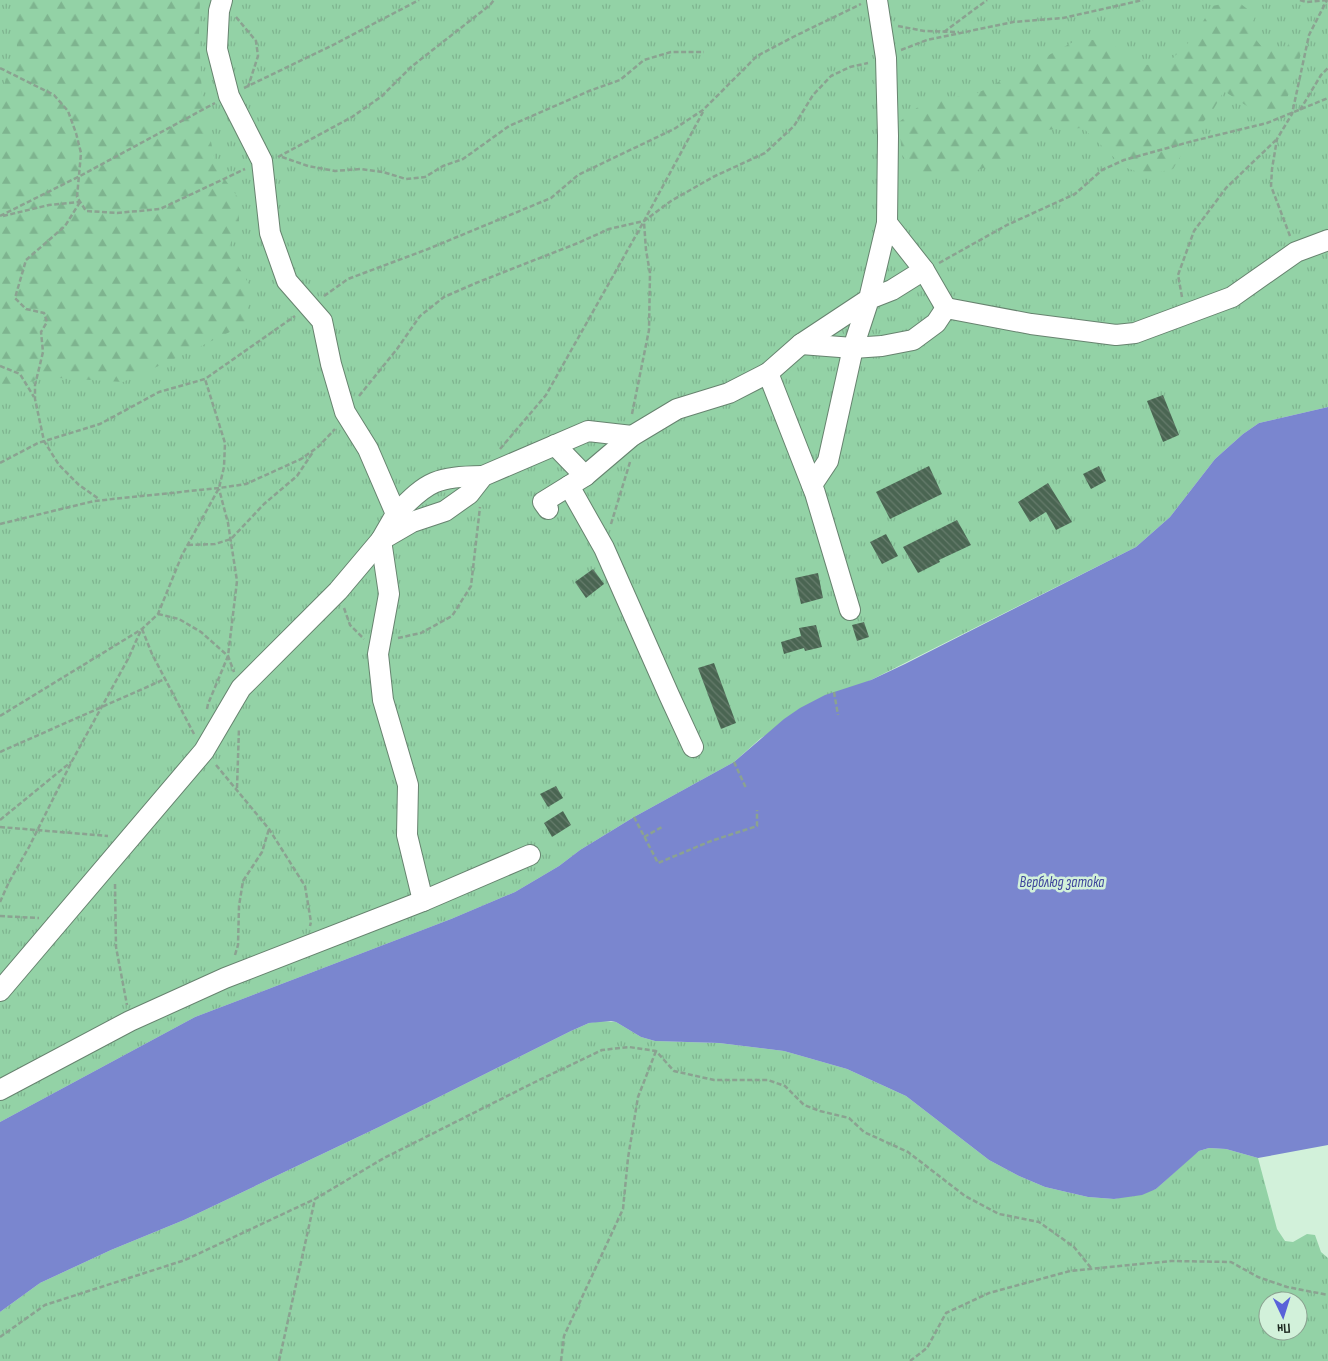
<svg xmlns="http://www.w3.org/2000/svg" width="1328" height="1361" font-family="'Sofia Sans Condensed',sans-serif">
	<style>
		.grass { fill: url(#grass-tufts); fill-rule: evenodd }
		.forest { fill: url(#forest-firs) }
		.water { fill: #7a86cf }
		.building { fill: url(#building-back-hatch) }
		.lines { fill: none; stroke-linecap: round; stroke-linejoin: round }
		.minor-casing { stroke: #67836f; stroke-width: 22 }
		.path { stroke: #8ba291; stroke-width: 2.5; stroke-dasharray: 5 2.5; stroke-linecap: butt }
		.minor { stroke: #fff; stroke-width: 20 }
		.labels { text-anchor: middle; stroke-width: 5; stroke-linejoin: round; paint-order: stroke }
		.water-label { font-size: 15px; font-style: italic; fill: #3e449b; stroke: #d2f1da }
	</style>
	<defs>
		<pattern id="grass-tufts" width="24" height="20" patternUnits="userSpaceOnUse" patternTransform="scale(1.25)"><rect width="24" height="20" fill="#93d2a6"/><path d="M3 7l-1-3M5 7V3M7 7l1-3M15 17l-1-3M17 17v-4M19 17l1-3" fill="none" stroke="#7eb48f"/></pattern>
		<pattern id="forest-firs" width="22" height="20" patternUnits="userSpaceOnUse" patternTransform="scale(1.25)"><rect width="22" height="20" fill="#93d2a6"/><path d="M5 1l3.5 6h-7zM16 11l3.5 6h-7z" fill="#7eb48f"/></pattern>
		<pattern id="building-back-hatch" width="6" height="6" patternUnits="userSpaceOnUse" patternTransform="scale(1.25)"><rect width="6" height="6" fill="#4a6552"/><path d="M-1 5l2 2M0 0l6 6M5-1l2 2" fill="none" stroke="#667c6c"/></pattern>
	</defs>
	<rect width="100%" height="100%" fill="#d2f1da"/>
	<g class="grass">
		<polygon points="0,0 1328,0 1328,407 1259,423 1243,434 1215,459 1170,517 1136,547 871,680 761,738 734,762 634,817 580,850 559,866 515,892 451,919 195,1017 0,1122"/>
		<path d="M601,1021L616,1022L641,1037L655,1041L719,1043L784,1051L847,1069L906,1096L989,1160L1019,1176L1045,1187L1088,1197L1114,1199L1156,1189L1191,1157L1199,1151L1209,1148L1226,1149L1258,1158L1277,1229L1285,1241L1293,1242L1307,1234L1315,1235L1321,1252L1328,1258V1361H0V1312L40,1283L111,1250L184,1220L379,1127L571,1031L589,1023ZM1268,1301H1298V1331H1268Z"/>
	</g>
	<g class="forest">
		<polygon points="16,0 200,0 199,33 202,96 216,167 239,199 239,224 228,249 250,286 246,324 185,354 123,382 43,377 5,392 0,404 0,195 5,192 0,183 0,94 17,53"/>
		<polygon points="1237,1 1255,15 1252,35 1262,47 1286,50 1291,37 1299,37 1302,43 1300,55 1291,89 1282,109 1270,116 1256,112 1224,91 1213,110 1195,132 1173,169 1146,175 1124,167 1083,128 1041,130 1004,162 964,174 921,177 902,155 899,122 923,103 978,93 1075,41 1109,39 1132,66 1168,63 1194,37 1212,6"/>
	</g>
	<polygon class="water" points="1328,407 1328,1145 1258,1158 1226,1149 1209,1148 1199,1151 1156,1189 1142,1195 1114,1199 1088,1197 1045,1187 1019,1176 989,1160 906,1096 847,1069 784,1051 719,1043 655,1041 641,1037 616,1022 611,1021 589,1023 571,1031 379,1127 184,1220 111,1250 40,1283 0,1312 0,1122 195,1017 451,919 515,892 559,866 580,850 634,817 734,762 784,719 800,708 825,695 871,680 905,664 1136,547 1170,517 1215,459 1243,434 1259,423"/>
	<g class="building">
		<polygon points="1163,395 1179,435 1163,442 1147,401"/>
		<polygon points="929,466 942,494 890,519 876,492"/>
		<polygon points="1099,466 1106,481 1091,489 1083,474"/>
		<polygon points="1048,483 1072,522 1056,530 1046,512 1030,522 1018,502"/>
		<polygon points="957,520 971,545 939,560 940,562 918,573 903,547"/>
		<polygon points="886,534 898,556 882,564 870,542"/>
		<polygon points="593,569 604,584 586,598 575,582"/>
		<polygon points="818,573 823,598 801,604 795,578"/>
		<polygon points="864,622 869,637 857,641 852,625"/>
		<polygon points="816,625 822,647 805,651 804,648 784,654 781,642 801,636 799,628"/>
		<polygon points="714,663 736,723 721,729 698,668"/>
		<polygon points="556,786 563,798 548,807 540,794"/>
		<polygon points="563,811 571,825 552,837 544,823"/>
	</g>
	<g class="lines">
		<defs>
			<g id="minor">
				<polyline points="222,0 219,11 217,49 229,96 262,161 270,233 287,281 322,321 331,364 345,412 368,449 396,514 381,540 389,594 378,654 383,700 408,785 407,835 423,901"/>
				<polyline points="887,223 924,270 946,308"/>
				<polyline points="801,344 853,348 882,346 913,340 936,323 946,308 1031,324 1116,335 1135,333 1232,297 1296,252 1328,240"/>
				<polyline points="768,373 815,493 850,610"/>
				<polyline points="555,445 585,476"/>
				<polyline points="812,485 828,461 853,348 869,299 892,290 924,270"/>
				<polyline points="569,486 604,548 669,695 693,747"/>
				<polyline points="548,509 543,502 585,476 632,436 677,409 729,393 768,373 801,344 869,299 887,223 888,136 886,58 877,0"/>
				<path d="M396,514C428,480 437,477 483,476"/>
				<polyline points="0,991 204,751 241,688 338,591 381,540 412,522 445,511 469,494 483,476 588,431 632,436"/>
				<polyline points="0,1090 130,1021 225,978 423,901 530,855"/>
			</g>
		</defs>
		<use href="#minor" class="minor-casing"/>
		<g class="path">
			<polyline points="1300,0 1306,2 1327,0"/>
			<polyline points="236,17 256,41 258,56 248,87"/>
			<polyline points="898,26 924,31 959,32"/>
			<polyline points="944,32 987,0"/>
			<polyline points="901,50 927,40 1013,22 1063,18 1143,0"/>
			<polyline points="0,68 54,95 68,111 76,133 81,153 77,197 86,211 117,213 160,209 245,169"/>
			<polyline points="244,88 333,45 419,0"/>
			<polyline points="1300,110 1321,75 1328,68"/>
			<polyline points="278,157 352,117 382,96 411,67 490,5 494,0"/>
			<polyline points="282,157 308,166 335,171 360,169 383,172 406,179 425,177 443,166 463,159 509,126 589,91 620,80 644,60 671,52 704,52"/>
			<polyline points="80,202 65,226 26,260 15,298 26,309 44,313 47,322 41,332 43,352 35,385 35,399 44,441 59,465 79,485 99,499"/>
			<polyline points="0,216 80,176 215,103"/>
			<polyline points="3,216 49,205 80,202"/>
			<polyline points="1290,236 1271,186 1272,169 1277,139 1292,114 1309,35 1327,0"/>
			<polyline points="939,263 1007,225 1075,194 1102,170 1124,160 1193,141 1267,123 1328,98"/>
			<polyline points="324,296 348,279 428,249 551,198 578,175 674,129 703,110 757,56 793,37 861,4"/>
			<polyline points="1182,297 1178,275 1194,231 1226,188 1276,140"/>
			<polyline points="0,366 20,374 34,397"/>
			<polyline points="359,396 397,349 420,316 444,297 476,283 578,243 609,229 644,221 671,201 713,177 765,153 794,126 813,95 831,76 850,67 868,63"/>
			<polyline points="632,414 649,330 650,273 646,250 644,222"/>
			<polyline points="500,449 546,395 644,221 703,112"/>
			<polyline points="0,463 38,443 100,424 159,392 205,379 295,316"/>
			<polyline points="0,524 94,501 219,488 246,484 301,459 318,447 335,429"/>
			<polyline points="611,524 630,462"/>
			<polyline points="188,545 215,544 231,539 264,504 297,476 313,452"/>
			<polyline points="344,608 350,625 364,639"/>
			<polyline points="158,614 179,619 201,632 228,656 234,672"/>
			<polyline points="142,629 152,654 194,734"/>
			<polyline points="398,638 421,633 452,616 471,586 480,507"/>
			<polyline points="834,692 838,715"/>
			<polyline points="207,709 208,704 228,656 237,581 228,523 219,489"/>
			<polyline points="0,716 142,629 158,614 182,555 219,488 224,467 225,443 205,379"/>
			<polyline points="0,752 165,679"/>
			<polyline points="734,762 746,788"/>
			<polyline points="216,765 269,829 305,886 311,922 310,926"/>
			<polyline points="237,788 239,728"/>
			<polyline points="634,817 658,863 711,841 757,826 757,810"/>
			<polyline points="0,820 71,762"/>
			<polyline points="0,827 108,836"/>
			<polyline points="644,837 662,827"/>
			<polyline points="115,884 116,947 127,1005"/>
			<polyline points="0,902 9,882 29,847 72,761 128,659 141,630"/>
			<polyline points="0,916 39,918"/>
			<polyline points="235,955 238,945 239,906 243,881 262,852 269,829"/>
			<polyline points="0,1337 45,1305 185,1260 315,1199 384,1158 533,1083 602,1050 629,1047 656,1051 674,1071 714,1080 768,1080 785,1086 804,1105 820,1111 849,1118 864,1132 908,1152 965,1196 999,1214 1039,1222 1074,1247 1092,1269"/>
			<polyline points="279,1361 315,1199"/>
			<polyline points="561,1361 564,1336 623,1209 628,1158 638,1097 656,1051"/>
			<polyline points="910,1361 927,1348 946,1313 989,1293 1070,1271 1171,1261 1231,1262 1258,1277 1287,1287 1328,1295"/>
		</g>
		<use href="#minor" class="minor"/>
	</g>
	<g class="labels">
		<g class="water-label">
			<text x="1062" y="887">Верблюд затока</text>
		</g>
	</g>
	<g transform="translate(1283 1316) rotate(176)"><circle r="24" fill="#d2f1da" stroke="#8aa190"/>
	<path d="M0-4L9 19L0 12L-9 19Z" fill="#5962d9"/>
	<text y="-8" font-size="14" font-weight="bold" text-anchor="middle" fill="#1e2921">Пн</text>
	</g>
</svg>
